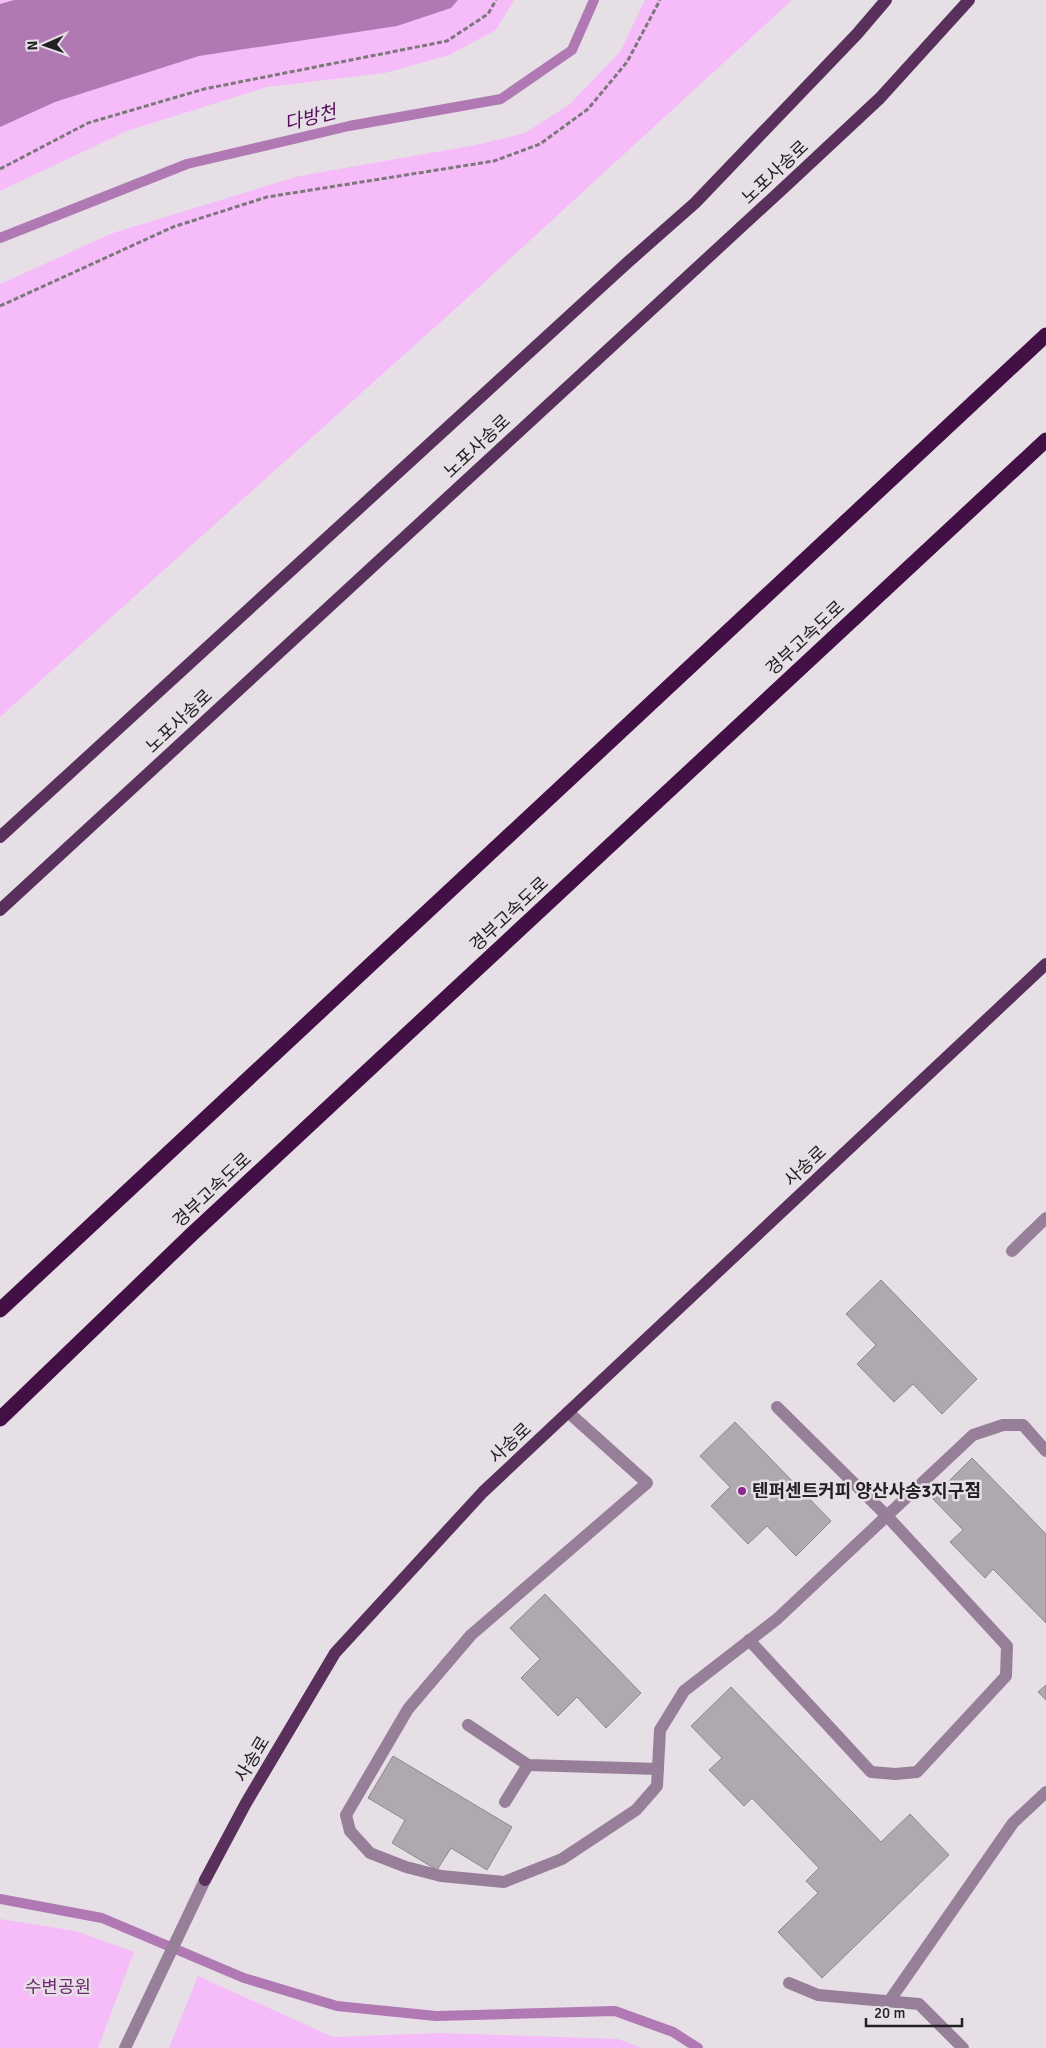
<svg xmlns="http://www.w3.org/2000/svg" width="1046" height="2048" font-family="Signika,'Noto Sans KR',sans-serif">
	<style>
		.green { fill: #f6bcf9 }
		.water { fill: #b179b3 }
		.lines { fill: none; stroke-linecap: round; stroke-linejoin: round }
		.stream { stroke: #b179b3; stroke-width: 10 }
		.building { fill: #afa8af; stroke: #8f888f }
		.path { stroke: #7b777b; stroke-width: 3; stroke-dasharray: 5 2.5; stroke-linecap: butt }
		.minor { stroke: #987f99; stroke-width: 12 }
		.major { stroke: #592f5c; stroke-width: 12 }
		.highway { stroke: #421045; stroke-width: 15 }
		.poi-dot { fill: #8b2991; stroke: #e6dfe6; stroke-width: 2 }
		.labels { text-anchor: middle; stroke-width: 5; stroke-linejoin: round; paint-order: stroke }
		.street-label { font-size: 18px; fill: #222022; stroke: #e6dfe6 }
		.poi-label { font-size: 18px; font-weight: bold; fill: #222022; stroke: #e6dfe6; text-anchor: start }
		.park-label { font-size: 18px; fill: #6e2972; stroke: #e6dfe6 }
		.water-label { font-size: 19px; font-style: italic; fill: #540d59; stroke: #e6dfe6 }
	</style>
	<rect width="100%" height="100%" fill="#e6dfe6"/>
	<g class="green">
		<polygon points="0,0 514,0 496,30 449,55 385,73 267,87 127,131 0,191"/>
		<polygon points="645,0 792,0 465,300 0,717 0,284 113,233 299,176 476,145 525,133 570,104 620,52"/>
		<polygon points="0,1919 76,1931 134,1952 98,2048 0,2048"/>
		<polygon points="198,1976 333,2037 440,2033 618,2039 642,2048 169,2048"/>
	</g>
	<polygon class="water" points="14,0 458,0 451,8 397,26 199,56 55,102 0,127 0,4"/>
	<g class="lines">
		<g class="stream">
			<polyline points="0,238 187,164 349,126 501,99 572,50 594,0"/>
			<polyline points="0,1899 102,1918 244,1978 337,2006 436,2016 615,2011 673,2032 698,2048"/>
		</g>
	</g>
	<g class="building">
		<polygon points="881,1280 977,1379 942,1414 913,1384 894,1402 857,1364 876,1345 846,1314"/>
		<polygon points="735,1422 831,1521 796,1556 767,1526 748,1544 711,1506 730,1487 700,1456"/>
		<polygon points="972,1458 1046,1534 1046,1623 993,1569 985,1578 950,1542 963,1530 932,1498"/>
		<polygon points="545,1594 641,1693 606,1728 577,1697 558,1716 521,1678 540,1659 510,1628"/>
		<polygon points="1046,1685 1046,1700 1038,1692"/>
		<polygon points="731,1687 881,1842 910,1814 949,1855 822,1978 778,1932 818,1893 806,1881 819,1868 752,1798 744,1806 709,1770 722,1758 691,1726"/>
		<polygon points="393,1756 512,1827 487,1870 451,1848 437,1870 392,1843 405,1820 368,1798"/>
	</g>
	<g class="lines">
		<g class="path">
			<polyline points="0,169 88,123 204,89 447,41 488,14 496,0"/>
			<polyline points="0,306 173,227 267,197 494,161 540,144 588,109 627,62 660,0"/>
		</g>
		<g class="minor">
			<polyline points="1012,1251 1046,1218"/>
			<polyline points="568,1412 647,1483 471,1635 408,1709 346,1815 350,1831 370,1853 406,1867 441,1876 504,1882 562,1859 636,1810 657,1786 660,1730 684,1691 777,1619 973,1435 1003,1425 1023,1425 1046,1451"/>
			<polyline points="749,1640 871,1772 895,1774 917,1772 1006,1676 1007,1646 887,1516 777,1407"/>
			<polyline points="468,1725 528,1765 658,1769"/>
			<polyline points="505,1802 528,1765"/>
			<polyline points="789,1983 818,1995 919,2004 963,2048"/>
			<polyline points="890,2000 1013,1823 1046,1792"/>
			<polyline points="125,2048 205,1880"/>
		</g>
		<g class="major">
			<polyline points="0,837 627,263 695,203 857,34 886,0"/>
			<polyline points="0,910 790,182 880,98 969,0"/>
			<polyline points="205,1880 246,1803 335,1653 483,1492 1046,964"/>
		</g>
		<g class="highway">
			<polyline points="0,1310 1046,335"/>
			<polyline points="0,1419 191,1235 1046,440"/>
		</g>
	</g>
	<circle class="poi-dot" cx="742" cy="1491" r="5"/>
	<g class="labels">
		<g class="street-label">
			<text transform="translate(775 172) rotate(-43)" y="6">노포사송로</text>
			<text transform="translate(477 446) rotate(-43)" y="6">노포사송로</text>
			<text transform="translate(805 638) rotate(-43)" y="6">경부고속도로</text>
			<text transform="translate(179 721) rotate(-43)" y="6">노포사송로</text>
			<text transform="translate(509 914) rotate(-43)" y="6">경부고속도로</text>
			<text transform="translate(805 1166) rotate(-43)" y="6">사송로</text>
			<text transform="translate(212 1190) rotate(-43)" y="6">경부고속도로</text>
			<text transform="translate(510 1443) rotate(-43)" y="6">사송로</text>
			<text transform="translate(252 1759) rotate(-59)" y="6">사송로</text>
		</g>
		<g class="poi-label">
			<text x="752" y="1497">텐퍼센트커피 양산사송3지구점</text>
		</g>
		<g class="park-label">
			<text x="58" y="1993">수변공원</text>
		</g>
		<g class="water-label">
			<text transform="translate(310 117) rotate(-14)" y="7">다방천</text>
		</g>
	</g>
	<g transform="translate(45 45) rotate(268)" stroke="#e6dfe6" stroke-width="4" paint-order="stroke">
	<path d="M0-4L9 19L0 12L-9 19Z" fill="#222022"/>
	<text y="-8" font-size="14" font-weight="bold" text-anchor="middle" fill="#222022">N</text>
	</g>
	<path d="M866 2018v8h96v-8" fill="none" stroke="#222022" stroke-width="2.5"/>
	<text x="874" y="2018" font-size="15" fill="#222022" stroke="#e6dfe6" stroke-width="4" paint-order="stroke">20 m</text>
</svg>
